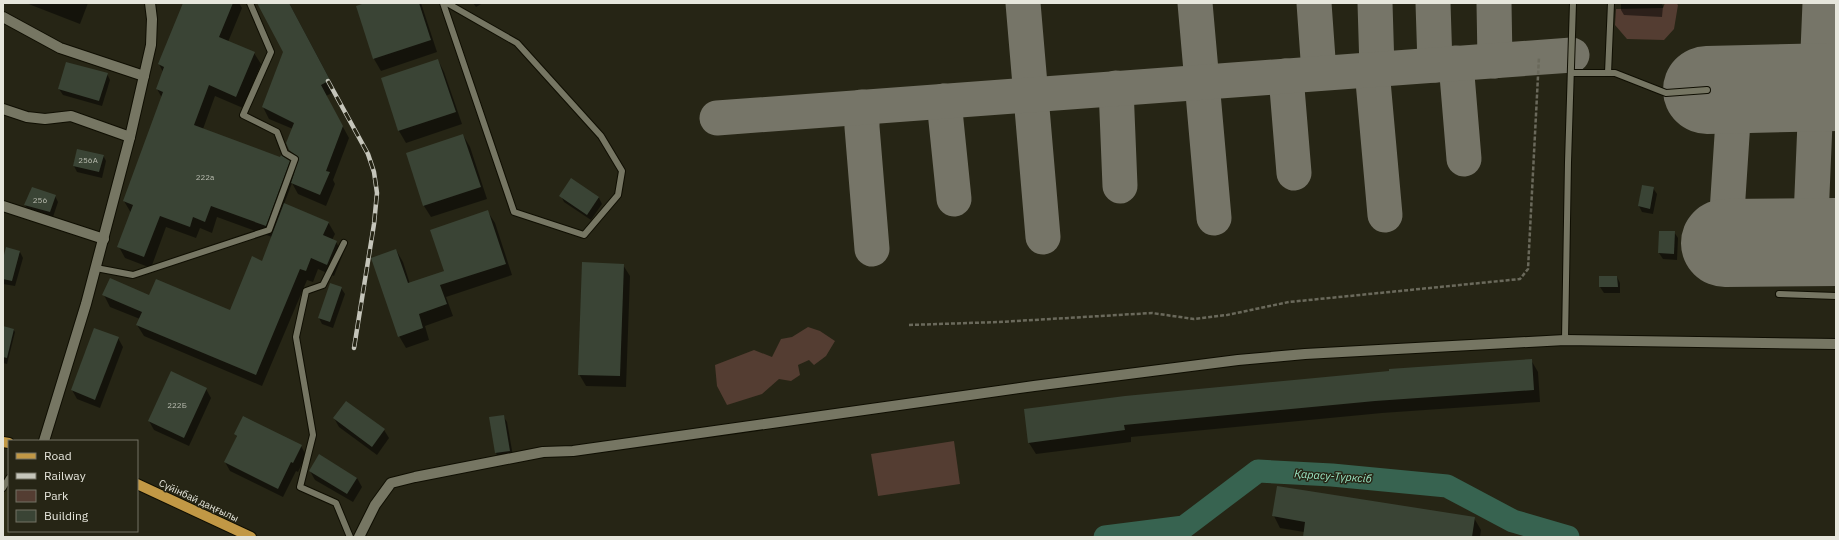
<svg xmlns="http://www.w3.org/2000/svg" width="1839" height="540" font-family="'IBM Plex Sans',sans-serif">
	<style>
		.built { fill: #302f18 }
		.green { fill: #543d32 }
		.shadow { fill: #0007 }
		.lines { fill: none; stroke-linecap: round; stroke-linejoin: round }
		.river { stroke: #376350; stroke-width: 23 }
		.taxiway { stroke: #767568; stroke-width: 35 }
		.runway { stroke: #767568; stroke-width: 88 }
		.building { fill: #3a4435 }
		.service-casing { stroke: #0f0e02; stroke-width: 8 }
		.minor-casing { stroke: #0f0e02; stroke-width: 12 }
		.primary-casing { stroke: #0f0e02; stroke-width: 12 }
		.path { stroke: #6a695b; stroke-width: 2.5; stroke-dasharray: 4 2; stroke-linecap: butt }
		.service { stroke: #767663; stroke-width: 6 }
		.minor { stroke: #767663; stroke-width: 10 }
		.primary { stroke: #c19845; stroke-width: 10 }
		.rail-casing { stroke: #c5c5ba; stroke-width: 4.5 }
		.rail { stroke: #262515; stroke-width: 3; stroke-dasharray: 9; stroke-linecap: butt }
		.labels { text-anchor: middle; stroke-width: 3; stroke-linejoin: round; paint-order: stroke }
		.number-label { font-size: 8px; fill: #bbbeb2 }
		.street-label { font-size: 10px; fill: #e6e6dc; stroke: #262515 }
		.water-label { font-size: 11px; font-style: italic; fill: #9ce7c5; stroke: #262515 }
	</style>
	<rect width="100%" height="100%" fill="#262515"/>
	<polygon class="built" points="3,478 9,479 9,531 11,531 9,537 3,537"/>
	<g class="green">
		<polygon points="1665,3 1676,3 1678,5 1674,29 1664,40 1627,39 1615,25 1616,9 1663,8"/>
		<polygon points="808,327 820,331 835,341 826,356 814,365 809,360 798,365 800,375 791,381 779,379 762,394 727,405 717,386 715,365 754,350 772,357 781,339 792,337"/>
		<polygon points="954,441 960,484 878,496 871,454"/>
	</g>
	<g class="shadow">
		<polygon points="26,3 88,3 80,24"/>
		<polygon points="184,3 239,3 242,8 228,42 254,53 261,64 243,108 215,96 203,129 289,162 295,173 299,163 290,150 293,129 269,119 263,107 284,52 258,3 289,3 336,91 326,96 349,138 333,180 335,184 326,206 298,194 292,183 284,204 328,222 335,234 332,240 336,242 343,254 334,276 318,269 313,282 307,280 262,386 144,336 137,325 140,319 110,307 104,295 149,296 231,311 263,262 272,237 217,217 212,233 200,228 196,238 166,227 151,268 125,258 119,247 131,213 124,201 162,98 157,89 163,72 159,64"/>
		<polygon points="368,3 421,3 437,52 381,71 374,59 357,7"/>
		<polygon points="473,3 483,3 476,7"/>
		<polygon points="1621,3 1661,3 1663,6 1662,17 1624,15 1621,10"/>
		<polygon points="438,60 444,72 462,124 406,143 399,131 382,79"/>
		<polygon points="107,74 110,80 102,106 63,95 59,89"/>
		<polygon points="463,135 470,147 487,199 431,217 424,206 407,154"/>
		<polygon points="103,155 106,161 102,178 77,172 74,166"/>
		<polygon points="572,180 599,198 602,204 591,220 564,202 561,196"/>
		<polygon points="1642,186 1653,188 1657,194 1653,214 1642,212 1639,206"/>
		<polygon points="55,196 58,202 53,217 29,211 25,205"/>
		<polygon points="488,212 495,223 512,275 446,297 453,316 425,326 429,340 406,348 399,336 396,250 403,262 410,284 445,271"/>
		<polygon points="1660,232 1674,232 1678,238 1677,260 1663,259 1659,253"/>
		<polygon points="20,252 23,258 15,286 3,284 3,263"/>
		<polygon points="623,265 630,276 626,387 586,386 579,374"/>
		<polygon points="1600,277 1617,277 1620,283 1620,293 1604,293 1600,287"/>
		<polygon points="341,288 345,294 333,328 322,324 319,318"/>
		<polygon points="3,327 13,329 15,332 7,364 3,363"/>
		<polygon points="118,338 123,347 100,408 77,399 72,390"/>
		<polygon points="1531,360 1538,372 1540,402 1382,413 1131,437 1131,442 1036,454 1029,443 1125,397"/>
		<polygon points="206,389 211,398 189,446 154,430 149,421"/>
		<polygon points="503,416 507,422 513,456 499,459 496,453"/>
		<polygon points="334,418 384,430 389,438 377,455 339,427"/>
		<polygon points="235,434 301,446 306,455 298,472 296,471 283,497 230,471 225,462 237,437"/>
		<polygon points="310,471 357,478 362,487 353,502 315,480"/>
		<polygon points="1274,516 1474,518 1481,530 1480,537 1304,537 1304,532 1280,528"/>
	</g>
	<g class="lines">
		<polyline class="river" points="1105,537 1184,527 1258,471 1332,475 1447,486 1513,521 1568,537"/>
		<g class="taxiway">
			<polyline points="1023,3 1043,237"/>
			<polyline points="1195,3 1214,218"/>
			<polyline points="1314,3 1319,73"/>
			<polyline points="1375,3 1377,69"/>
			<polyline points="1433,3 1435,65"/>
			<polyline points="1494,3 1495,61"/>
			<polyline points="1456,63 1464,159"/>
			<polyline points="1372,70 1385,215"/>
			<polyline points="1286,76 1294,173"/>
			<polyline points="1116,88 1120,186"/>
			<polyline points="944,101 954,199"/>
			<polyline points="862,107 862,127 872,249"/>
			<polyline points="717,118 1572,55"/>
			<polyline points="1810,242 1820,3"/>
			<polyline points="1725,243 1735,90"/>
		</g>
		<g class="runway">
			<polyline points="1707,90 1836,87"/>
			<polyline points="1725,243 1836,242"/>
		</g>
	</g>
	<g class="building">
		<polygon points="183,3 233,3 219,37 255,52 236,97 209,85 194,125 280,157 281,155 290,161 266,226 211,206 205,222 193,217 190,227 160,216 144,257 117,247 133,205 123,201 163,92 156,89 164,67 158,64"/>
		<polygon points="257,3 289,3 330,80 321,85 343,126 326,171 330,172 320,195 291,183 299,158 289,150 286,143 294,123 262,107 283,52"/>
		<polygon points="365,3 419,3 431,40 373,59 356,6"/>
		<polygon points="438,59 456,112 398,131 381,78"/>
		<polygon points="66,62 108,73 99,101 58,89"/>
		<polygon points="463,134 481,187 423,206 406,153"/>
		<polygon points="77,149 104,155 99,172 73,166"/>
		<polygon points="571,178 599,197 587,215 559,196"/>
		<polygon points="1642,185 1654,187 1650,209 1638,206"/>
		<polygon points="32,187 56,195 50,212 24,205"/>
		<polygon points="284,203 329,222 323,235 337,241 327,265 311,258 306,271 300,269 256,375 136,325 142,312 102,295 110,278 149,295 156,279 230,310 252,256 262,261"/>
		<polygon points="488,210 506,264 440,285 447,304 419,314 423,328 398,337 371,258 396,249 408,283 444,271 430,230"/>
		<polygon points="1659,231 1675,231 1674,254 1658,253"/>
		<polygon points="6,247 20,251 12,281 3,279 3,259"/>
		<polygon points="582,262 624,264 620,376 578,375"/>
		<polygon points="1599,276 1617,276 1618,287 1599,287"/>
		<polygon points="330,283 342,287 330,322 318,318"/>
		<polygon points="3,326 14,329 7,358 3,357"/>
		<polygon points="94,328 119,337 95,400 71,390"/>
		<polygon points="1532,359 1534,390 1375,401 1124,425 1125,430 1028,443 1024,409 1125,396 1389,371 1389,369"/>
		<polygon points="171,371 207,388 184,438 148,421"/>
		<polygon points="346,401 385,429 372,447 333,418"/>
		<polygon points="504,415 510,451 495,453 489,417"/>
		<polygon points="243,416 302,445 293,463 291,462 278,489 224,462 237,436 234,434"/>
		<polygon points="319,454 357,478 347,494 309,471"/>
		<polygon points="1277,486 1475,517 1472,537 1303,537 1305,522 1272,516"/>
	</g>
	<g class="lines">
		<defs>
			<g id="service">
				<polyline points="443,3 514,212 584,235 618,195 622,171 601,136 517,43 447,3"/>
				<polyline points="1572,73 1615,73 1666,93 1707,90"/>
				<polyline points="1608,73 1611,3"/>
				<polyline points="344,243 323,285 306,291 296,337 313,435 300,487 336,503 350,537"/>
				<polyline points="96,268 133,275 269,230 295,159 285,153 277,132 243,115 271,52 250,3"/>
				<polyline points="1779,294 1836,296"/>
				<polyline points="1565,340 1568,162 1573,3"/>
				<polyline points="3,488 9,478"/>
			</g>
			<g id="minor">
				<polyline points="3,17 60,48 144,76"/>
				<polyline points="3,109 27,117 45,119 71,116 130,137"/>
				<polyline points="3,206 104,239"/>
				<polyline points="44,441 86,304 130,137 151,45 152,19 150,3"/>
				<polyline points="359,537 375,505 391,483 415,477 543,452 573,451 1034,386 1238,360 1305,354 1565,340 1836,344"/>
			</g>
			<g id="primary">
				<polyline points="3,442 9,443"/>
				<polyline points="137,484 251,537"/>
			</g>
		</defs>
		<use href="#service" class="service-casing"/>
		<use href="#minor" class="minor-casing"/>
		<use href="#primary" class="primary-casing"/>
		<polyline class="path" points="909,325 999,322 1152,313 1194,319 1227,315 1289,302 1520,279 1528,269 1539,57"/>
		<use href="#service" class="service"/>
		<use href="#minor" class="minor"/>
		<use href="#primary" class="primary"/>
		<defs>
			<polyline id="rail" points="328,81 368,154 374,172 377,193 374,224 354,348"/>
		</defs>
		<use href="#rail" class="rail-casing"/>
		<use href="#rail" class="rail"/>
	</g>
	<g class="labels">
		<g class="number-label">
			<text x="88" y="163">256А</text>
			<text x="205" y="180">222а</text>
			<text x="40" y="203">256</text>
			<text x="177" y="408">222Б</text>
		</g>
		<g class="street-label">
			<text transform="translate(199 500) rotate(25)" y="4">Сүйінбай даңғылы</text>
		</g>
		<g class="water-label">
			<text transform="translate(1333 476) rotate(4)" y="4">Қарасу-Түрксіб</text>
		</g>
	</g>
	<rect width="1839" height="540" fill="none" stroke="#e6e6dc" stroke-width="8"/>
	<rect x="8" y="440" width="130" height="92" fill="#262515" stroke="#737265"/>
	<rect x="16" y="453" width="20" height="6" fill="#c19845" stroke="#737265"/>
	<text x="44" y="460" font-size="12" fill="#e6e6dc">Road</text>
	<rect x="16" y="473" width="20" height="6" fill="#c5c5ba" stroke="#737265"/>
	<text x="44" y="480" font-size="12" fill="#e6e6dc">Railway</text>
	<rect x="16" y="490" width="20" height="12" fill="#543d32" stroke="#737265"/>
	<text x="44" y="500" font-size="12" fill="#e6e6dc">Park</text>
	<rect x="16" y="510" width="20" height="12" fill="#3a4435" stroke="#737265"/>
	<text x="44" y="520" font-size="12" fill="#e6e6dc">Building</text>
</svg>
